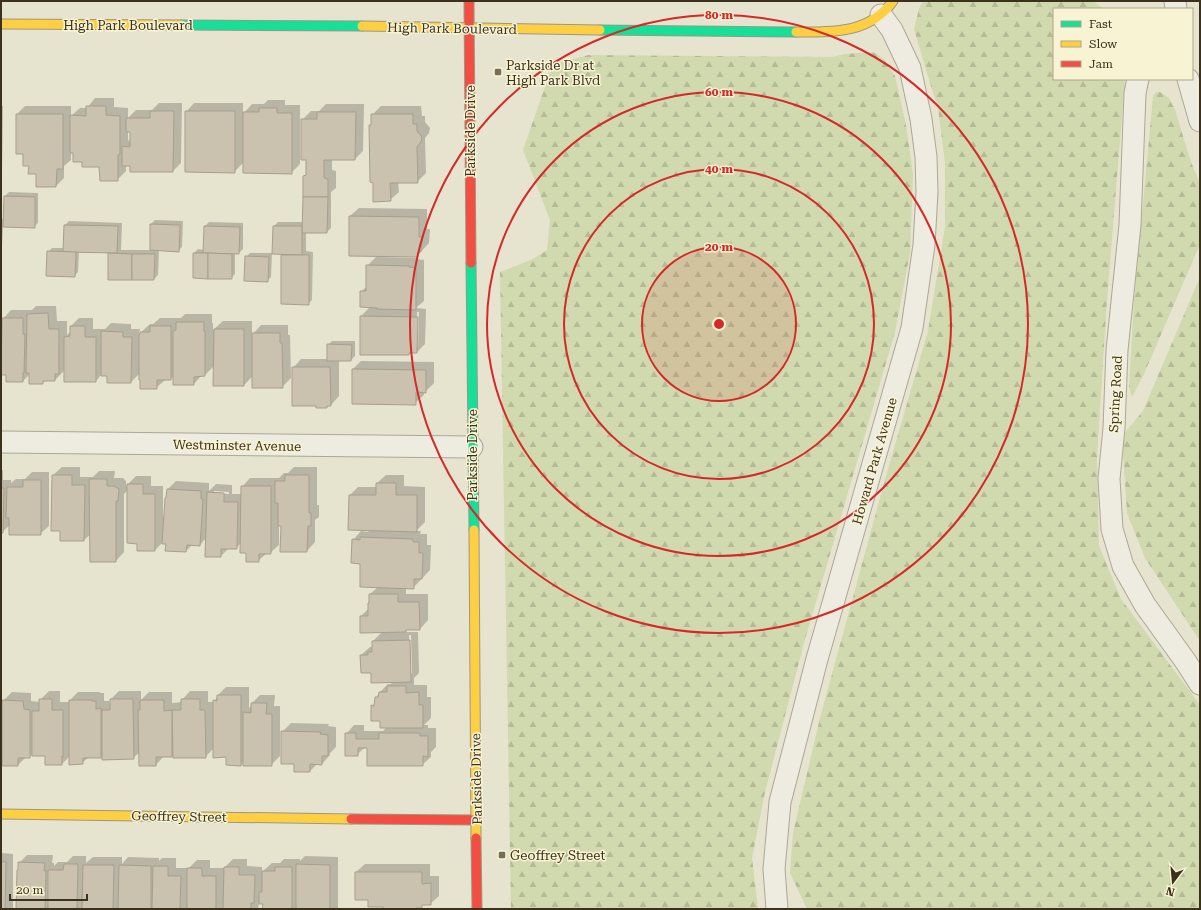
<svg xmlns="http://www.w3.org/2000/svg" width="1201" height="910" font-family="'Roboto Serif',serif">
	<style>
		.forest { fill: url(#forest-firs) }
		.shadow { fill: #0003; fill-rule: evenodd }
		.building { fill: #cac2ae; stroke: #a79f8d }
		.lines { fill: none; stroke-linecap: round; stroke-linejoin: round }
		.street-casing { stroke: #aca796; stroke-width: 23 }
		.fast-casing { stroke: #9b9786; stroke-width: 11 }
		.slow-casing { stroke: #9b9786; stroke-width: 11 }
		.jam-casing { stroke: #9b9786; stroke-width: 11 }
		.street { stroke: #eeece0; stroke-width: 21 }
		.fast { stroke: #16e098; stroke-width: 9 }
		.slow { stroke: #ffcf43; stroke-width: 9 }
		.jam { stroke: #f24e42; stroke-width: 9 }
		.ring { fill: none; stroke: #d62828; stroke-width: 2 }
		.poi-dot { fill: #786f5b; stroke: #f8f4d3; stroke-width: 1.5 }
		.labels { text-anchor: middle; stroke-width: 3; stroke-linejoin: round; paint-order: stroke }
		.street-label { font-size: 13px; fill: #3c311d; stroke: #f8f4d3 }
		.poi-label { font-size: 13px; fill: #3c311d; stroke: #f8f4d3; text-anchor: start }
		.centre { fill: #d62828; stroke: #f8f4d3; stroke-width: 2 }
		.ring-label { font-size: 12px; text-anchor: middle; font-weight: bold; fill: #d62828; stroke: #f8f4d3; stroke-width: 3; stroke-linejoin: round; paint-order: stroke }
	</style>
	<defs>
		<pattern id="forest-firs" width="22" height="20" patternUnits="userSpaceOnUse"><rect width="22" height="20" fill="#d1d9af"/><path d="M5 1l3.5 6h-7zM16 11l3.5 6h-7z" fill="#b4bb96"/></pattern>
	</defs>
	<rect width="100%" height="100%" fill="#e6e3ce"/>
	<g class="forest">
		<polygon points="923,1 1093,1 1104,9 1054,9 1054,79 1125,79 1107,300 1097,455 1099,546 1121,599 1200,705 1200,909 807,909 790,873 793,833 820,718 886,476 928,331 945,227 945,163 938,108 930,83 914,29 919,9"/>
		<polygon points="873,52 884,59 895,76 906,125 913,174 910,253 895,332 804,643 765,792 752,858 758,909 511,909 500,272 531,260 547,250 550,220 523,150 553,64 589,55 832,57 845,54"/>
		<polygon points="1156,92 1160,92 1169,98 1175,110 1190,159 1200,184 1200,244 1144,374 1132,397 1129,388 1134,301 1153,96"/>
		<polygon points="1200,277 1200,641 1145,558 1127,513 1122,436 1143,411"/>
	</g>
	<g class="shadow">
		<path d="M95,98H114V107L128,108V118L136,110H152L159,103H182L181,163L173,171H131V165H126V171L117,180L100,166L83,161L74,152H71V160L64,166V178L56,186H37V173L30,165L24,153L17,114L25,106H71V116L80,108H87ZM128,131H131V138L128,141Z"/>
		<polygon points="268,100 285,100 285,105 300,105 300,164 291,173 244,162 234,172 186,112 194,103 243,103 243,114 252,104 264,104"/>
		<polygon points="326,104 364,104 363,151 355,159 332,159 332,170 336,171 336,188 331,192 331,228 327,232 306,232 306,251 313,252 312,300 308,304 282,303 282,254 272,253 271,277 267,281 246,257 250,253 273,253 274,226 278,222 303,222 304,176 307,173 307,159 302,120 311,111 319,111"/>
		<polygon points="1,106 3,106 2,173 1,175"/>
		<polygon points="381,106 421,106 422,116 425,116 425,122 430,128 429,133 425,138 426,173 417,182 398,182 399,192 390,200 370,125 372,123 372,115"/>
		<polygon points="9,192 38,193 38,223 34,227 3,226 2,246 1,247 1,219 4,219 5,196"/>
		<polygon points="359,208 427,209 427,229 430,229 429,243 417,256 350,255 350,216"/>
		<polygon points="155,220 183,221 182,247 178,251 159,250 158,275 154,279 109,279 109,252 79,251 78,272 74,276 48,252 52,248 64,248 65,225 69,221 122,223 121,250 151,250 151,224"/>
		<polygon points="209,222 243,223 243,249 239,253 235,253 235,274 231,278 194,253 198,249 204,250 205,226"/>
		<path d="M378,255V257L417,258V259L424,260V301L416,308L426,309L425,344L417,352H410L408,354L361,316L371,306L361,292L367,286V266ZM417,312H419L418,346L416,348Z"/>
		<polygon points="36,306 56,306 57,321 67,321 67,335 71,331 71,326 79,318 93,318 93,329 105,329 111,323 131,324 131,329 140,329 139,334 150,324 153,324 160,318 181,318 185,314 212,314 212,323 213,323 213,330 223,321 252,321 252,335 261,325 288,325 288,335 290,335 291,378 282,387 253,376 244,385 214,366 205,375 202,375 194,384 174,376 171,379 165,380 156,388 140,373 131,382 108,375 101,375 96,381 65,370 55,380 46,380 42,383 30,374 23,381 7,374 1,374 1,324 3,324 3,319 11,310 32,310"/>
		<polygon points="332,341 355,341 355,356 351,360 339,360 339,396 331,405 329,405 326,407 293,368 301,359 328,359 328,345"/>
		<polygon points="361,361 434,362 434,383 425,392 424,392 424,395 415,403 353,369"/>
		<path d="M62,467H80V477H93L99,471H115L114,478H123L126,481V486L136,476H151V486H163V516H165L168,489L176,481L209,483V491L216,484L232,485V494H242V487L250,478H279L284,473H288L294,467H317V505H319V517L315,520V542L307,551L282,525H279V545L270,553H267L258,561L247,552L241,543L236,548H229L221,556L206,538L200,545L193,544L186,551L164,541L155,550L138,543L128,490L124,494V552L116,561H91V534L84,540L61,530L53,475ZM214,491L229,492V494L214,493Z"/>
		<polygon points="1,470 3,470 3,480 11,480 11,483 16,479 25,479 32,472 49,472 49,526 40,534 10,525 1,533"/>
		<path d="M386,475H404V486L425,487V522L416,531H421L420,534H427V545H431L430,570L413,588H406V594H428V620L420,629H408L404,632H418L419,673L414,678V685H427V697H431V718L424,725H428V728H436V747L431,752V757L422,765L368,747H365L357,755L346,734L354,725H364V731H383L387,727L381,720L372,706L376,702V698L380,692L388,684H391L393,681L372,672L361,655L370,647H373V641L382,632L361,616L369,608V603L370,602V594L378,587L361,563L353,540L361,531L368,532L370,529L350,495L358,487H377V483ZM409,635H411L412,674H410Z"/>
		<polygon points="226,687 249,687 249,708 252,705 252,703 260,695 275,695 274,706 280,706 280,756 271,765 244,762 241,765 214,748 205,757 164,756 156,765 140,752 133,758 89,757 82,763 70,756 62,764 46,755 33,754 30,757 26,757 18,765 3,748 1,750 1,704 3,704 3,701 12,692 31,693 31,701 40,702 40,700 49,691 60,691 60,702 70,702 70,700 78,692 100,692 100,693 104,693 104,701 109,701 110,705 111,705 111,699 119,691 141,691 141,700 149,692 172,692 172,703 182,702 182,700 190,691 208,691 208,702 214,702 218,695"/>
		<polygon points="291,723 329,724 328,726 336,727 336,747 330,753 330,755 322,764 317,764 310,771 295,763 282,732"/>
		<polygon points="1,853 13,854 13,909 1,909"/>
		<polygon points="27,855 53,855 52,863 54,863 54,866 58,862 67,862 73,856 86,856 86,863 93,857 122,857 122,864 128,857 159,858 159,861 162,858 176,858 176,868 189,868 197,860 210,860 210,868 224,868 233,859 247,859 247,866 262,867 262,872 272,863 280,863 284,859 300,859 300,861 305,856 338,857 338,909 264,909 264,903 259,903 258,909 17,909 18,870 19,869 19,863"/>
		<polygon points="365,864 430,864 430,876 439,876 439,896 430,904 424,904 416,909 384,909 384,906 369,899 356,872"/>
	</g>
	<g class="building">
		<polygon points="86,106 106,106 106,115 120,116 120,154 118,155 118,181 100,181 99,167 82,167 82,162 73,162 73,153 70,153 70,115 86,116"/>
		<polygon points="259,108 277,108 277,113 292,113 292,174 243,173 243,112 259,112"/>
		<polygon points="150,111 174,111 173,172 130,172 130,166 122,166 122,146 130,147 130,132 126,132 126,118 150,118"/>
		<polygon points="185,111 235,111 235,173 185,172"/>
		<polygon points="317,112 356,112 355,160 324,160 324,178 328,179 328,197 303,197 303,176 306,175 306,160 301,160 301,119 317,119"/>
		<polygon points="16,114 63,114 63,169 57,169 56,187 36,187 36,174 28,174 29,166 23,166 23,154 16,154"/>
		<polygon points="371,114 413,114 413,124 417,124 417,131 422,137 421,142 417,147 418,183 390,183 391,201 373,202 373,183 370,182 369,125 371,125"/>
		<polygon points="4,196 35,197 35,228 3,227"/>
		<polygon points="303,197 328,197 327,233 302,233"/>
		<polygon points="349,216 419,217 419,237 422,237 421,252 418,252 418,257 349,256"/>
		<polygon points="150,224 180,225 179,252 150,250"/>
		<polygon points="64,225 118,226 117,253 63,252"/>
		<polygon points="204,226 240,227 239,254 203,253"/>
		<polygon points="273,226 302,226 302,255 272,254"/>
		<polygon points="47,251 76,252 75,277 46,276"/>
		<polygon points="108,253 132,254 132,280 108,280"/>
		<polygon points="193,253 208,253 208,279 193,278"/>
		<polygon points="208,253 232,254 232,279 208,279"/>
		<polygon points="132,254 155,254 154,280 132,280"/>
		<polygon points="281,255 309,255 309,305 281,304"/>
		<polygon points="245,256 269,257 268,282 244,281"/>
		<polygon points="366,265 409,266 409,267 416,268 416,310 377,309 377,308 360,307 360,291 366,291"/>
		<polygon points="48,313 49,329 59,329 59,374 55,374 55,381 43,381 43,384 29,384 29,373 26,373 27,314"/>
		<polygon points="360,316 418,317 417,353 409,353 409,355 360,355"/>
		<polygon points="2,318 23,318 23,334 25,334 24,373 23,373 23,382 6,382 6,375 1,375"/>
		<polygon points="176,322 204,322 204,331 205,331 205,376 194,377 194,385 173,385 173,331 176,330"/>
		<polygon points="70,326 85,326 85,337 96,337 96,382 64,382 64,337 70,336"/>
		<polygon points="150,326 171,326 171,380 157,380 157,389 140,389 140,380 139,380 139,335 140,334 140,332 150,332"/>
		<polygon points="214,329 244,329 244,386 213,386"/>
		<polygon points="101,331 123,332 123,337 132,337 131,383 107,383 107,376 101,376"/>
		<polygon points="252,333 280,333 280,343 282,343 283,388 252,388"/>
		<polygon points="327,344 352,345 351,361 327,361"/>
		<polygon points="292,367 330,367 331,406 327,406 327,408 316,408 316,406 292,406"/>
		<polygon points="352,369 426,370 426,393 416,392 416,405 352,404"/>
		<polygon points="52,475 72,475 72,485 85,485 84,541 60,541 60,531 51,531"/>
		<polygon points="285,475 309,475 309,513 311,513 311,526 308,526 307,552 280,552 281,526 278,526 278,503 275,503 275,481 285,481"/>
		<polygon points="89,479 107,479 107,486 114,486 119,489 118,501 116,501 116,562 90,562"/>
		<polygon points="23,480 41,480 41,535 9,535 9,518 6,518 7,487 23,487"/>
		<polygon points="376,483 396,483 396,495 417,495 417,532 348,530 349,495 376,495"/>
		<polygon points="127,484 143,484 143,494 155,494 155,551 137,551 137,544 127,543"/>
		<polygon points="241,486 271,486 271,554 259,554 259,562 246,562 246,553 240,553"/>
		<polygon points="1,488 4,488 3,533 1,533"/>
		<polygon points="167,489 201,491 201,499 203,499 200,546 187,545 186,552 165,551 166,544 162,544 165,498 166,498"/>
		<polygon points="207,492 224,493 224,502 238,502 237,549 221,549 221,557 205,557"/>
		<polygon points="360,537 413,539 413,542 419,542 419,553 423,553 422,579 414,579 414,589 360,587 360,564 351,563 352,539 360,540"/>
		<polygon points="369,594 398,594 398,602 419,602 420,630 406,630 406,632 360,633 360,616 368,616 368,603 369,603"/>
		<polygon points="410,640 411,682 371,683 371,673 361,673 360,655 368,655 368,652 372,652 372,641"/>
		<polygon points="387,686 406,686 406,693 419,692 419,705 423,705 423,728 380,728 380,721 371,721 371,705 374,706 375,697 378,697 379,692 387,692"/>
		<polygon points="217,695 241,695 241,766 226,765 226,757 213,758 213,700 217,701"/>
		<polygon points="39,699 52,699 52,710 63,710 63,757 62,756 62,765 45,765 45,756 32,756 32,711 39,711"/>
		<polygon points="110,699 133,699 134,759 102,760 102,710 110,710"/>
		<polygon points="181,699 200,699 200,710 205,710 206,758 173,758 172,710 181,710"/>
		<polygon points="2,700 23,701 24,709 30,710 30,758 18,758 18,766 2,766"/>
		<polygon points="69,700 92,700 92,701 96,701 96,709 101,708 101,758 83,758 83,764 69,765"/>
		<polygon points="140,700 164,700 164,711 172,710 172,757 156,757 156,766 139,766 138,710 140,710"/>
		<polygon points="251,703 267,703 266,714 272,714 272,766 243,766 243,712 251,713"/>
		<polygon points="281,731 321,732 320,734 328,735 328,756 322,756 322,765 310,764 310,772 294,772 294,764 281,764"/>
		<polygon points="345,733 356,733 356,739 379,739 379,733 420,733 420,736 428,736 428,757 423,756 423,766 367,766 367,748 358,748 358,756 345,756"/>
		<polygon points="1,862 6,862 5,909 1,909"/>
		<polygon points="18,862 45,863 44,871 46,871 45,909 16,909 17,870 18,870"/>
		<polygon points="64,864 78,864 77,909 48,909 48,870 63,870"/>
		<polygon points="296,864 330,865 330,909 296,909"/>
		<polygon points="83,865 114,865 113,909 82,909"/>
		<polygon points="119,865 151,866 151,909 118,909"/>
		<polygon points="153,866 168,866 168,876 181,876 180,909 152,909"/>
		<polygon points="224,867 239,867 239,875 255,875 254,903 251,903 251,909 223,909"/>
		<polygon points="275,867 292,867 292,909 262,909 263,904 259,904 259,892 262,892 262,871 275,871"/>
		<polygon points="187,868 202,868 202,876 216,876 216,909 187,909"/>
		<polygon points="355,872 422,872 422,884 431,883 431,905 422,905 422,908 416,908 415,909 383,909 383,907 368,907 368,900 355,900"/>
	</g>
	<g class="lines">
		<defs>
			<g id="street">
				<polyline points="1175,1 1176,9"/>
				<polyline points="1138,79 1135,93 1130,225 1117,350 1114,428 1109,479 1112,529 1123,566 1145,605 1186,662 1200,684"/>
				<polyline points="1188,79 1200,121"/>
				<polyline points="1,442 472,447"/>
				<polyline points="777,909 774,869 780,802 817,659 912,328 924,245 927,192 926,157 921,119 910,68 892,30 881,15"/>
			</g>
			<g id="fast">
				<polyline points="181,25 362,26"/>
				<polyline points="600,30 796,32"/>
				<polyline points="471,263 474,530"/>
			</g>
			<g id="slow">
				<polyline points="1,24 181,25"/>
				<polyline points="362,26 600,30"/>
				<path d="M796,32C833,32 869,34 893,1"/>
				<polyline points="474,530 476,838"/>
				<polyline points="1,814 351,819"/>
			</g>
			<g id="jam">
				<polyline points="469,1 471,263"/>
				<polyline points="351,819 476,820"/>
				<polyline points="476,838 477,909"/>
			</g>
		</defs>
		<use href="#street" class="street-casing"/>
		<use href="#fast" class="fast-casing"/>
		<use href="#slow" class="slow-casing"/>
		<use href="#jam" class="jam-casing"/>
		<use href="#street" class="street"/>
		<use href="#fast" class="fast"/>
		<use href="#slow" class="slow"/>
		<use href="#jam" class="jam"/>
	</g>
	<circle cx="719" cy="324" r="77" fill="#d62828" fill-opacity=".12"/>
	<g class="ring">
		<circle cx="719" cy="324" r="77"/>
		<circle cx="719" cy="324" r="155"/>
		<circle cx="719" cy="324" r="232"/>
		<circle cx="719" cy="324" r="309"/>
	</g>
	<g class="poi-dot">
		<rect x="494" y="68" width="8" height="8" rx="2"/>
		<rect x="498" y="851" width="8" height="8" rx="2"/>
	</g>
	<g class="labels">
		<g class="street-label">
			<text x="128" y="30">High Park Boulevard</text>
			<text transform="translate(452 28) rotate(1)" y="5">High Park Boulevard</text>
			<text transform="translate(470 131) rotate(-90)" y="5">Parkside Drive</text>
			<text transform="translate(1115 394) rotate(-87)" y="5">Spring Road</text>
			<text transform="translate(237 445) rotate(1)" y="5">Westminster Avenue</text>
			<text transform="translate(472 455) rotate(-90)" y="5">Parkside Drive</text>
			<text transform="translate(874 461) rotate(-74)" y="5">Howard Park Avenue</text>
			<text transform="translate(476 779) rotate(-91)" y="5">Parkside Drive</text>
			<text transform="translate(179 816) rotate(1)" y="5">Geoffrey Street</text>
		</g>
		<g class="poi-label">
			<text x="506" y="70">Parkside Dr at<tspan x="506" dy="15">High Park Blvd</tspan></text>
			<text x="510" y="860">Geoffrey Street</text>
		</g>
	</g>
	<circle cx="719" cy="324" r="6" class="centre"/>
	<g class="ring-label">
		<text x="719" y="19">80 m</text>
		<text x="719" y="96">60 m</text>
		<text x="719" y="173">40 m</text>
		<text x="719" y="251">20 m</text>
	</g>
	<rect width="1201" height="910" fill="none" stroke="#3c311d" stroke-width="4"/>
	<rect x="1053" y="8" width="140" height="72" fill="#f8f4d3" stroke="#ada68a"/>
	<rect x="1061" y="21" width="20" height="6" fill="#16e098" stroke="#ada68a"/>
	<text x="1089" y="28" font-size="12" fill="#3c311d">Fast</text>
	<rect x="1061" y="41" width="20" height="6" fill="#ffcf43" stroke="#ada68a"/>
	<text x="1089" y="48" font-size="12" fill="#3c311d">Slow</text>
	<rect x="1061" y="61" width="20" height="6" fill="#f24e42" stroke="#ada68a"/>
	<text x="1089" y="68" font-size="12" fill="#3c311d">Jam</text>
	<g transform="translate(1173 882) rotate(196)" stroke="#f8f4d3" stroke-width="3" paint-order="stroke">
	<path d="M0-3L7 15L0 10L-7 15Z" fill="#3c311d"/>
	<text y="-6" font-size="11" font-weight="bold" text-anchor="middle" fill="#3c311d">N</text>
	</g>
	<path d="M10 894v6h77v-6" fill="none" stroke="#3c311d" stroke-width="2"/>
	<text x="16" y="894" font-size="12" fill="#3c311d" stroke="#f8f4d3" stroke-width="3" paint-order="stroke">20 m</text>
</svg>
